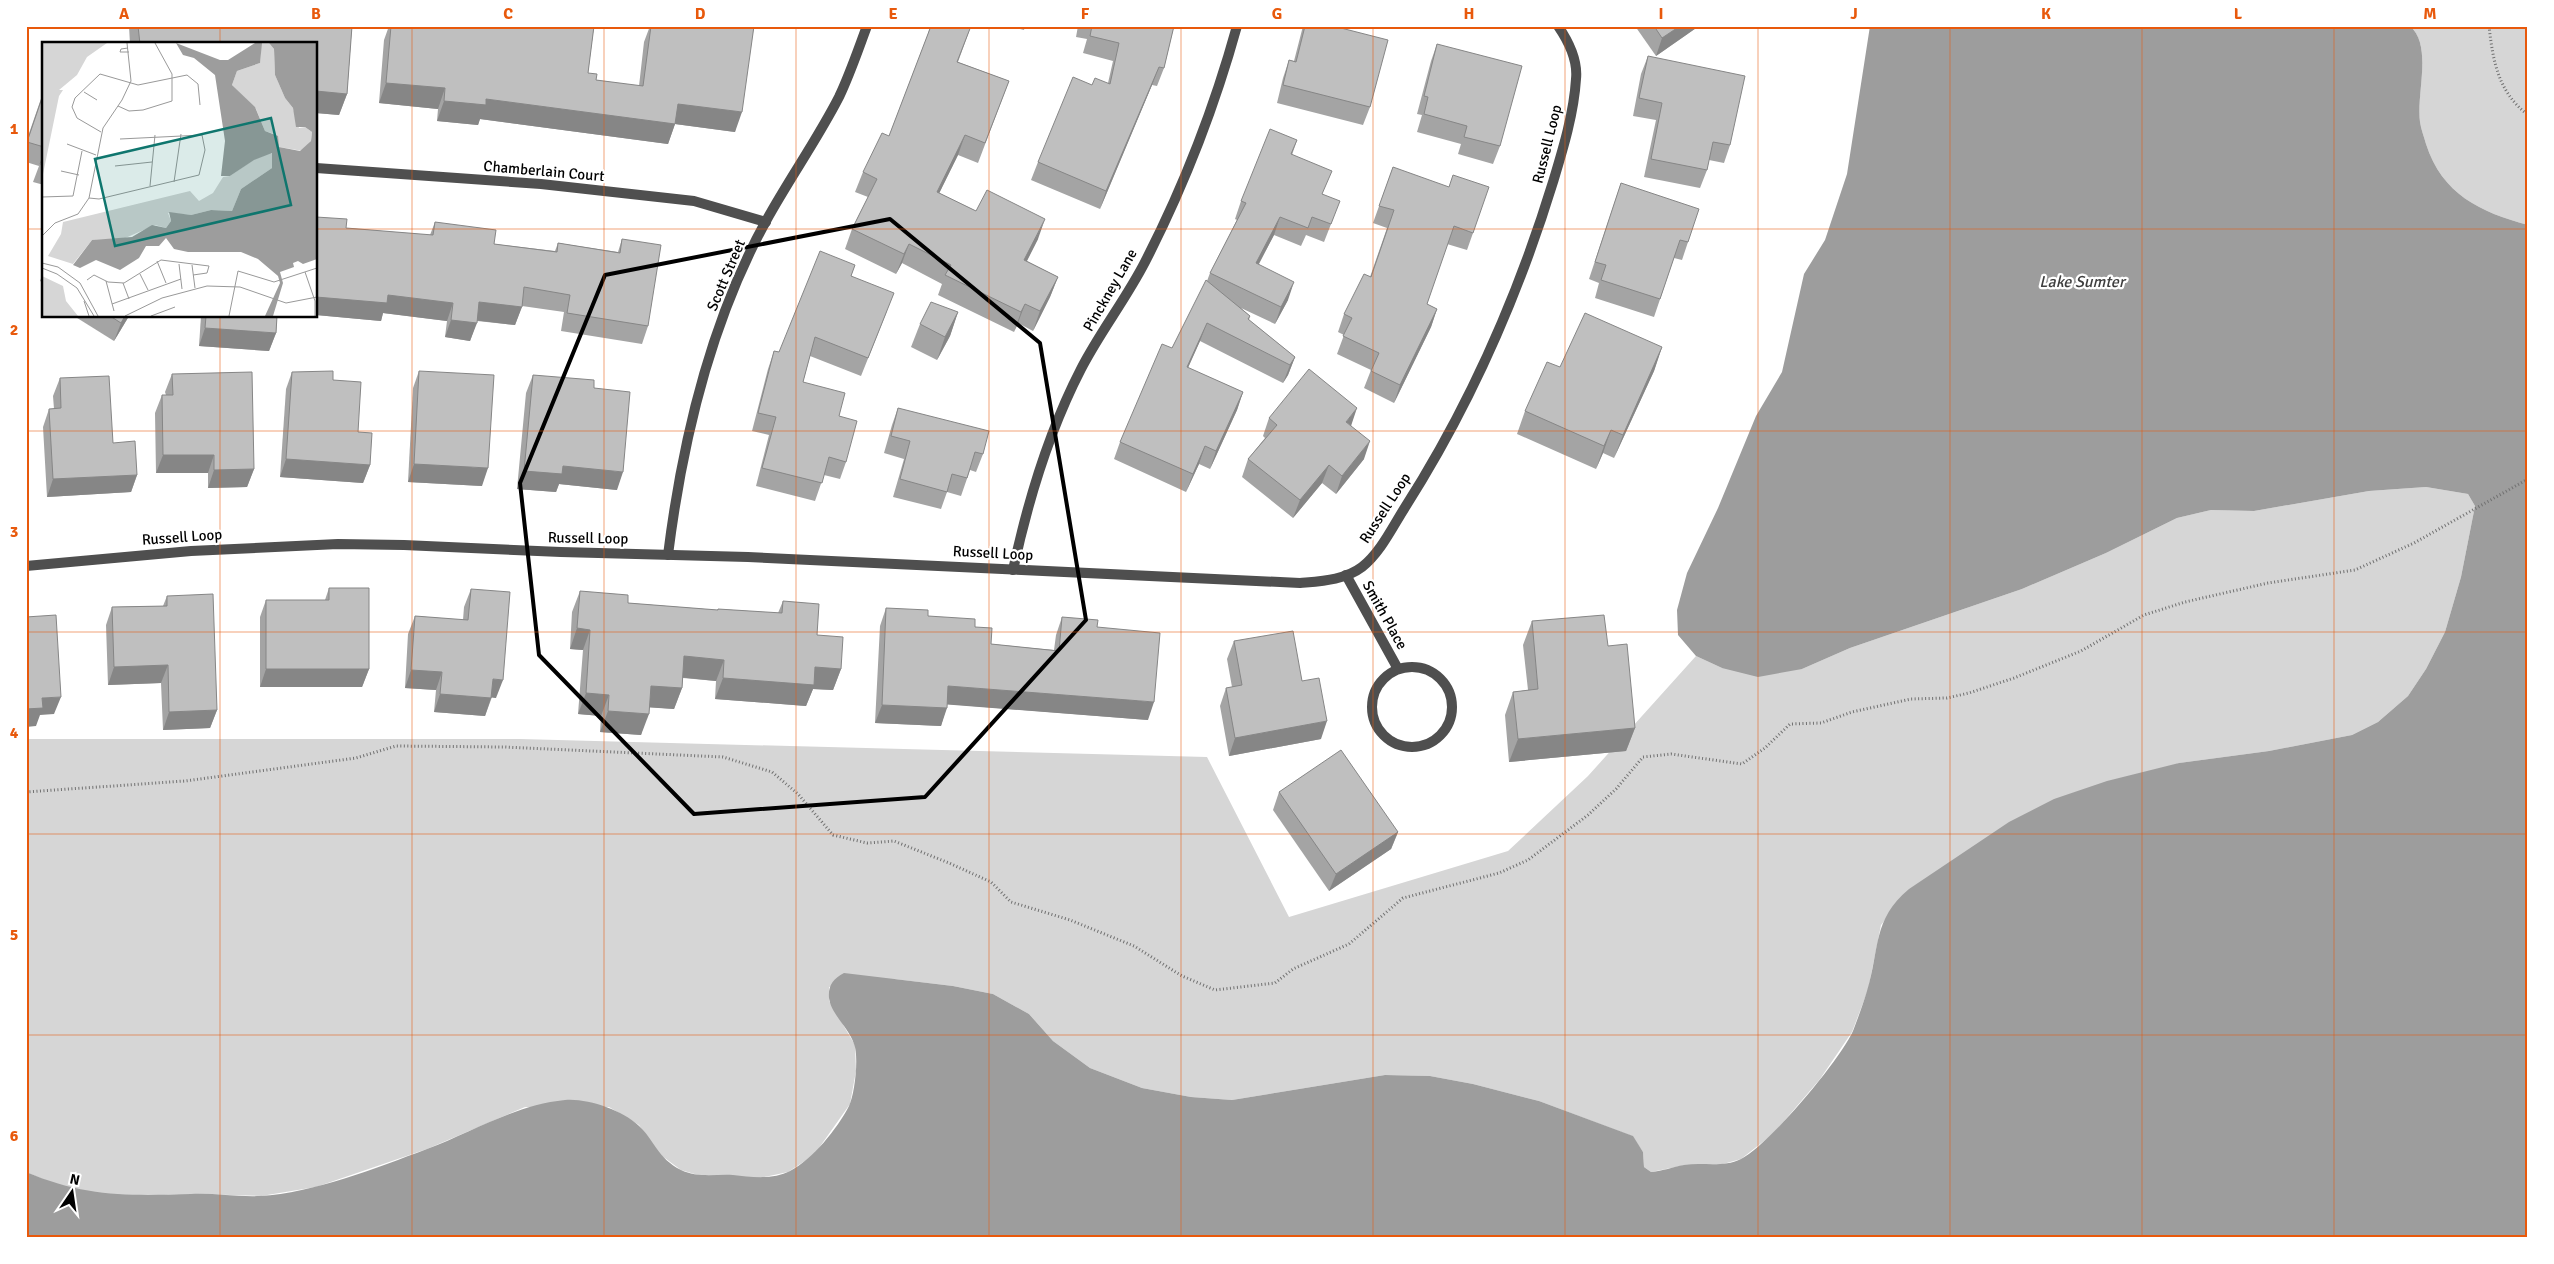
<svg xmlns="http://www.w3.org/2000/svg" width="2554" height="1264" font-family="Signika,sans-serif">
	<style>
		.green { fill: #d6d6d6 }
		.water { fill: #9d9d9d }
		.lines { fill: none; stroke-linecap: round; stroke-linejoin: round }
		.path { stroke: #717171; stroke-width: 3; stroke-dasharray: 1 2.5; stroke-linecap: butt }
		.minor { stroke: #4f4f4f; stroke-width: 10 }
		.wall { fill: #a4a4a4 }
		.shaded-wall { fill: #868686 }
		.building { fill: #bfbfbf; stroke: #868686 }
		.marked { fill: none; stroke: #000; stroke-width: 4; stroke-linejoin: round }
		.grid { fill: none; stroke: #e8590c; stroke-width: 1; stroke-opacity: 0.55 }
		.labels { text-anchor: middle; stroke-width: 4.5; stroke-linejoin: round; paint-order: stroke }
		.street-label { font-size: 15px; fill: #000; stroke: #fff }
		.water-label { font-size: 16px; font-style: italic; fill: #3e3e3e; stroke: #fff }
		.inset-road { fill: none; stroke: #999; stroke-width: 1 }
		.view { fill: #0f766e; fill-opacity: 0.15; stroke: #0f766e; stroke-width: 2.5 }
		.inset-edge { fill: none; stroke: #000; stroke-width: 2.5 }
		.neatline { fill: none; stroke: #e8590c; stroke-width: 2 }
		.grid-label { font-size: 16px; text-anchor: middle; font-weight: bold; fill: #e8590c }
	</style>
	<rect width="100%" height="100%" fill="#fff"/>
	<g class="green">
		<path d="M2410,26H2528V225C2480,212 2442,194 2426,144C2424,137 2421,129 2420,122C2416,94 2433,46 2410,26Z"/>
		<polygon points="2426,487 2468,494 2475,506 2461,577 2445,632 2426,669 2408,696 2378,722 2352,735 2269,751 2179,763 1956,860 1910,889 1881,925 1868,990 1852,1032 1820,1079 1773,1134 1741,1159 1723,1164 1686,1165 1651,1172 1644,1167 1643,1152 1632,1136 1539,1101 1473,1084 1430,1076 1385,1075 1232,1100 1191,1097 1142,1088 1090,1068 1053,1041 1029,1014 993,994 953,986 894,979 829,987 829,1001 855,1045 856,1071 850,1104 814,1155 788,1172 760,1178 698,1175 681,1170 658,1153 639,1125 609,1107 525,1107 427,1149 316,1187 261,1196 196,1194 131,1196 96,1194 52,1183 26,1172 26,739 520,739 1207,757 1289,917 1508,851 1588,776 1696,656 1722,668 1802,669 1850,648 2022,589 2106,553 2177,518 2211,510 2254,511 2369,491"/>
	</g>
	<path class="water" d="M1870,26H2410C2433,46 2416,94 2420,122C2421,129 2424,137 2426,144C2442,194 2480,212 2528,225V1238H26V1172C85,1197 129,1196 191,1194C214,1193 237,1197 260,1196C314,1193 376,1168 427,1149C472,1132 515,1105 565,1100C587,1098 622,1110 638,1125C654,1139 657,1158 681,1170C697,1178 716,1174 733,1175C751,1177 773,1180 790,1171C813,1159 837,1129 849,1106C855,1094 859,1056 854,1044C849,1028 831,1014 829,998C828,985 833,979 844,973L953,986L993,994L1029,1014L1053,1041L1090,1068L1142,1088L1191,1097L1232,1100L1385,1075L1430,1076L1473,1084L1539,1101L1633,1136L1643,1152L1644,1167L1651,1172C1663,1171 1673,1167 1684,1165C1703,1162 1723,1168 1741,1159C1769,1145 1840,1060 1853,1031C1858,1018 1863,1004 1867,991C1880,949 1872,920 1909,889L2009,822L2054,799L2107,781L2179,763L2269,751L2352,735L2378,722L2408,696L2426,669L2445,632L2461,577L2475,506L2468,494L2426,487L2369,491L2254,511L2211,510L2177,518L2106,553L2022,589L1850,648L1802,669L1758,677L1722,668L1696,656L1678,635L1677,610L1687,573L1718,508L1756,416L1782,372L1804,274L1825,240L1847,174Z"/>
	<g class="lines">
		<g class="path">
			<path d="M2489,26C2493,61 2498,92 2528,115"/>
			<polyline points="26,792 185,781 356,758 396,746 504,747 723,757 772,772 798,794 833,835 867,843 894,841 949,863 991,882 1011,902 1070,920 1134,946 1182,976 1215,990 1275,983 1293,969 1349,944 1403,898 1499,873 1528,860 1588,815 1616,789 1643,757 1671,754 1742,764 1765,748 1790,724 1821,723 1852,712 1911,699 1947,698 1969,693 2014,678 2081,651 2144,615 2185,602 2268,583 2355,570 2414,543 2528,479"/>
		</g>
		<g class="minor">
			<polyline points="316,168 541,184 694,201 766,222"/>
			<path d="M668,555C682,443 711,321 766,221C789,179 817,140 839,97C850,74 858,50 867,26"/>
			<path d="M26,566L191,551L338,544L404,545L561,552L748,557L1300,583C1321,581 1345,580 1362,567C1380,553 1392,528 1404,509C1468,409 1518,296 1553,182C1563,149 1574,113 1576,79C1578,60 1569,42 1558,26"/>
			<path d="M1013,570C1028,500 1048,433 1081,369C1100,332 1126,299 1145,262C1184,186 1214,109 1237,26"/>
			<polyline points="1346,575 1398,669"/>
			<circle cx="1412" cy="707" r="40"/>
		</g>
	</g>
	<g class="wall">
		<polygon points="129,26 352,26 347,94 339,115 316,113 316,44 130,44"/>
		<polygon points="389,26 594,26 588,73 596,80 639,86 644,42 650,26 754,26 735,132 675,124 668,144 480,119 478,125 437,121 438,109 379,103 384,40"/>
		<polygon points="930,26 971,26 958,62 1009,81 978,163 958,155 939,193 976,211 1038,239 1027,261 1058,277 1050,297 1033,331 1018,323 1014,332 938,295 942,284 902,263 896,274 845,249 852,229 868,197 855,192 863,172 889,136 928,34"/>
		<polygon points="1008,26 1025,26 1024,30"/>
		<polygon points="1078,26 1174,26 1164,68 1157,86 1152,85 1100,209 1031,180 1038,162 1092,85 1108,83 1113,61 1083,53 1087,39 1076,37"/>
		<polygon points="1303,26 1342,26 1341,28 1370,107 1363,125 1277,103 1283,78 1289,60 1294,61"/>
		<polygon points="1635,26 1699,26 1656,56"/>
		<polygon points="1437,44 1500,146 1493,164 1458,154 1461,144 1417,132 1422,115 1417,114 1431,61"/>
		<polygon points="1648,56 1730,145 1724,163 1709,160 1707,170 1700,188 1644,177 1656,120 1633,116 1641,74"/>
		<polygon points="44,90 44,185 33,182 39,166 26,162 26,142"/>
		<polygon points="1297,140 1292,155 1323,195 1333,219 1324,242 1306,235 1301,246 1274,235 1259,264 1288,300 1275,324 1241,308 1250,316 1249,320 1295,357 1288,375 1283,383 1200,341 1188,368 1243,392 1237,410 1210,469 1199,464 1186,492 1114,459 1120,442 1172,348 1207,281 1210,273 1237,220 1235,219 1241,201"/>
		<polygon points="1393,167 1473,233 1467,250 1447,244 1427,304 1437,309 1431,327 1394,403 1364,388 1371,370 1337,354 1344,335 1338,332 1344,314 1370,277 1387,228 1373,223"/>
		<polygon points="1621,183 1688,242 1682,260 1674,258 1654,317 1595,298 1599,283 1589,279"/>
		<polygon points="316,217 346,228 430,235 435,222 494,244 555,251 558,243 618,252 622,239 648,326 642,344 561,331 564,312 522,306 515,325 477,321 470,341 445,337 447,321 383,313 381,321 316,315"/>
		<polygon points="855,265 851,276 887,311 861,376 810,356 803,382 839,416 846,462 840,479 824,475 815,501 756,486 769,435 752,431 768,369 774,351 779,352"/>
		<polygon points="44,270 44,283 40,281"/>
		<polygon points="958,312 950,336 937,360 911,347 920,324"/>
		<polygon points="74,316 129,316 114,341"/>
		<polygon points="201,316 277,316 276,333 269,351 199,346"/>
		<polygon points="1662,347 1654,371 1614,458 1603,453 1596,469 1517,434 1525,411 1560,367"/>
		<polygon points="419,371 482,486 408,482 413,388"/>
		<polygon points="292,372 333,380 358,432 370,465 363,483 280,477 286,389"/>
		<polygon points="172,374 254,469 247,487 208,488 208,473 156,473 155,413 162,395 166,395 165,392"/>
		<polygon points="533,375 594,388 617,490 559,484 556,492 517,489 526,393"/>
		<polygon points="60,378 137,475 131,492 47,497 43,427 49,409 54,409 53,396"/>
		<polygon points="898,408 983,454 976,472 970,470 961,496 947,492 941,509 893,497 904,459 884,453 892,425"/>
		<polygon points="1269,418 1351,425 1364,459 1336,494 1322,483 1293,518 1242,477 1248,459 1265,438 1263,436"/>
		<polygon points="329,588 369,669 362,687 260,687 260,617 266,600 325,600"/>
		<polygon points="471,589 496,698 492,697 485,716 434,712 436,690 405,688 408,634 415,616 463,620 464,607"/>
		<polygon points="580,591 628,603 717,610 718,609 778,613 783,601 817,635 841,669 833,690 813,689 806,706 715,699 716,681 683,678 682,688 674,709 649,707 641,735 600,732 601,716 578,714 583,650 570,649 572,612"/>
		<polygon points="167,596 217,710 210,728 163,730 161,683 108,685 106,625 112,607 163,606"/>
		<polygon points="886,608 975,627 991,644 1054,650 1056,635 1062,617 1097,627 1148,720 947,704 941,726 875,723 880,626"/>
		<polygon points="1532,621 1635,728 1626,751 1509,762 1505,715 1513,692 1528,690 1523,645"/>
		<polygon points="1234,641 1302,681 1321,739 1229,756 1220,706 1226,688 1232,687 1227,659"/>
		<polygon points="1279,792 1398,832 1391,849 1329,891 1273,810"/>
	</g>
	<g class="shaded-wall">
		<polygon points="1680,26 1699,26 1656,56 1662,38"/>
		<polygon points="1159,67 1152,85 1100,209 1106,191"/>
		<polygon points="386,83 445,88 438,109 379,103"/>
		<polygon points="316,91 347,94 339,115 316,113"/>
		<polygon points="486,99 678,104 742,112 735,132 675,124 668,144 480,119 478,125 437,121 444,101"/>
		<polygon points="965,135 958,155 930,212 937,192"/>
		<polygon points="1280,217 1274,235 1250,280 1256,263"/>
		<polygon points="1045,219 1038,239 1017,280 1024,260"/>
		<polygon points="909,244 902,263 896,274 904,254"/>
		<polygon points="1058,277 1050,297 1033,331 1040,311"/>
		<polygon points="1294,282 1288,300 1275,324 1281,307"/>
		<polygon points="388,295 453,303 447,321 383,313 381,321 316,315 316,297"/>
		<polygon points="479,302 522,307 515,325 473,320"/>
		<polygon points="1025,304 1018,323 1014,332 1021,312"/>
		<polygon points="1437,309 1431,327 1394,403 1400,385"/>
		<polygon points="958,312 950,336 937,360 945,337"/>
		<polygon points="125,316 129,316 114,341 121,323"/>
		<polygon points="451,320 477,323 470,341 445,337"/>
		<polygon points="1207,323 1200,341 1180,385 1187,367"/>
		<polygon points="205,328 276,333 269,351 199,346"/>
		<polygon points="1662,347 1654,371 1614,458 1623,435"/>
		<polygon points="1295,357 1288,375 1283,383 1290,365"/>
		<polygon points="1243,392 1237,410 1210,469 1216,451"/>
		<polygon points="1357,408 1351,426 1346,422"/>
		<polygon points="1611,430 1603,453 1596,469 1604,446"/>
		<polygon points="1370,441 1364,459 1336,494 1342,476"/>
		<polygon points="1205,446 1199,464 1186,492 1193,474"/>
		<polygon points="163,455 214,455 208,473 156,473"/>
		<polygon points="286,459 370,465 363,483 280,477"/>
		<polygon points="414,464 488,468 482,486 408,482"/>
		<polygon points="1329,465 1322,483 1293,518 1300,500"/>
		<polygon points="563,466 623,472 617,490 559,484 556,492 517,489 524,471"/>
		<polygon points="254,469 247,487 208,488 214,470"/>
		<polygon points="137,475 131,492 47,497 53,479"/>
		<polygon points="577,628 590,630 583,650 570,649"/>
		<polygon points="684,656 724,660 716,681 677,677"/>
		<polygon points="168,665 161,683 108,685 114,667"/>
		<polygon points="815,667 841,669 833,690 813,689 806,706 715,699 723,678"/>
		<polygon points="266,669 369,669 362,687 260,687"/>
		<polygon points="411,670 442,672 436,690 405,688"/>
		<polygon points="493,679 503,680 496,698 487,697"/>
		<polygon points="651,686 682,688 674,709 643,707"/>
		<polygon points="948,686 1154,702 1148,720 941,704"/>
		<polygon points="586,693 609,695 601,716 578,714"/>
		<polygon points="440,694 491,698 485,716 434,712"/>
		<polygon points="61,697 54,714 40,715 36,726 26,727 26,709 42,698"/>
		<polygon points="882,705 947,708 941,726 875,723"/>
		<polygon points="217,710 210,728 163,730 169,712"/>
		<polygon points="608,711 649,714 641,735 600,732"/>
		<polygon points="1327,721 1321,739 1229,756 1235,738"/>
		<polygon points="1635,728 1626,751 1509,762 1518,739"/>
		<polygon points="1398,832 1391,849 1329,891 1336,874"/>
	</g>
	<g class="building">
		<polygon points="138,26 352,26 347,94 316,91 316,44 140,44"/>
		<polygon points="391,26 594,26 588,73 597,74 596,80 643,86 651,26 754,26 742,112 678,104 675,124 486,99 486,105 444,101 445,88 386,83"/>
		<polygon points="931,26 971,26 957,62 1009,81 985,143 965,135 937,192 976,211 987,190 1045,219 1024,260 1058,277 1040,311 1025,304 1021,312 945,275 951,265 909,244 904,254 852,229 877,179 863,172 882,133 889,136"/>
		<polygon points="1092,26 1174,26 1164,68 1159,67 1106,191 1038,162 1073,77 1092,85 1095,78 1110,84 1119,43 1090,36"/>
		<polygon points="1305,26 1342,26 1341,28 1388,40 1370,107 1283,85 1289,60 1296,62"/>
		<polygon points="1654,26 1680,26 1662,38"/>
		<polygon points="1437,44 1522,66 1500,146 1464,137 1467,126 1424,114 1428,97 1424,96"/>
		<polygon points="1648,56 1745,76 1730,145 1713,142 1707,170 1651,159 1662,103 1639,98"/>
		<polygon points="44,92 44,147 27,142"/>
		<polygon points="1270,129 1297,140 1291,154 1332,171 1322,194 1340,201 1331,224 1312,217 1308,228 1280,217 1256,263 1294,282 1281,307 1210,273 1246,203 1241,201"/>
		<polygon points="44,152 44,165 40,164"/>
		<polygon points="1393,167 1449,187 1453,175 1489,187 1473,233 1454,226 1427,304 1437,309 1400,385 1371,371 1379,353 1343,336 1352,318 1344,314 1364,274 1371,277 1394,210 1379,206"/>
		<polygon points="1621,183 1699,209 1688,242 1680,240 1660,299 1601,280 1606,265 1595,262"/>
		<polygon points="316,217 347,219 346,228 433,235 435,222 496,230 494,244 557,252 558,243 620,253 622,239 661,245 648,326 567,313 570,295 524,287 522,307 479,302 477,323 451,320 453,303 388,295 387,303 316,297"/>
		<polygon points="820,251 855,265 851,276 894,293 868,358 815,337 803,382 845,393 839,416 857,421 846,462 829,457 822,483 762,468 776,417 758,413 774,351 779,352"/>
		<polygon points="1206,280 1250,316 1248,319 1295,357 1290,365 1207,323 1187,367 1243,392 1216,451 1205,446 1193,474 1120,442 1162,344 1172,348"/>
		<polygon points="931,302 958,312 945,337 920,324"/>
		<polygon points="1585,313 1662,347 1623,435 1611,430 1604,446 1525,411 1547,362 1560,367"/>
		<polygon points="110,316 125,316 121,323"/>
		<polygon points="206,316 277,316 276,333 205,328"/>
		<polygon points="1309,369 1357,408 1346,422 1370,441 1342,476 1329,465 1300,500 1248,459 1277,425 1269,418"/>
		<polygon points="333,371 333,380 361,382 358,432 372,433 370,465 286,459 292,372"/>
		<polygon points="419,371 494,375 488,468 414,464"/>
		<polygon points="252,372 254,469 214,470 214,455 163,455 162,395 173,395 172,374"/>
		<polygon points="533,375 594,380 594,388 630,392 623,472 563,466 562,474 524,471"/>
		<polygon points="109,376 113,443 135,441 137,475 53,479 49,409 61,408 60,378"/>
		<polygon points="898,408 989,431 983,454 975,452 967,478 952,474 947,492 900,479 910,441 891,436"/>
		<polygon points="329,588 369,588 369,669 266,669 266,600 329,600"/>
		<polygon points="471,589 510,592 503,680 493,679 491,698 440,694 442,672 411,670 415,616 468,620"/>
		<polygon points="580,591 628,595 628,603 718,610 718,609 782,613 783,601 819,604 817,635 843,637 841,669 815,667 814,685 723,678 724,660 684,656 682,688 651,686 649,714 608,711 609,695 586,693 590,630 577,628"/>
		<polygon points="213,594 217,710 169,712 168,665 114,667 112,607 167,606 167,596"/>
		<polygon points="886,608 928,610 928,616 975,619 975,627 992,628 991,644 1059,651 1062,617 1098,620 1097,627 1160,633 1154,702 948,686 947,708 882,705"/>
		<polygon points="56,615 61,697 42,698 43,708 26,709 26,617"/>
		<polygon points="1604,615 1608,646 1627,644 1635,728 1518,739 1513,692 1538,689 1532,621"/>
		<polygon points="1293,631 1302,681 1319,678 1327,721 1235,738 1226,688 1242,685 1234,641"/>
		<polygon points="1341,750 1398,832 1336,874 1279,792"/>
	</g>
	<path class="marked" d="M890,219L1040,343L1086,620L925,797L694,814L539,655L520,483L605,275Z"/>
	<path class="grid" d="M220,26V44M412,26V1238M604,26V1238M796,26V1238M989,26V1238M1181,26V1238M1373,26V1238M1565,26V1238M1758,26V1238M1950,26V1238M2142,26V1238M2334,26V1238M26,229H44M316,229H2528M220,316V1238M26,431H2528M26,632H2528M26,834H2528M26,1035H2528"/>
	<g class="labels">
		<g class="street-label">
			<text transform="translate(1547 144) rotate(-76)" y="5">Russell Loop</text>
			<text transform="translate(544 171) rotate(5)" y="5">Chamberlain Court</text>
			<text transform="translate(726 275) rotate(-67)" y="5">Scott Street</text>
			<text transform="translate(1110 290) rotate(-60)" y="5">Pinckney Lane</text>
			<text transform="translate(1385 508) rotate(-57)" y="5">Russell Loop</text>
			<text transform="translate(182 537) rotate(-4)" y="5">Russell Loop</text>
			<text transform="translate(588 538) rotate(1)" y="5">Russell Loop</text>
			<text transform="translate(993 553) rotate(3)" y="5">Russell Loop</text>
			<text transform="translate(1385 615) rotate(61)" y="5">Smith Place</text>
		</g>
		<g class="water-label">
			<text x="2082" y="287">Lake Sumter</text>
		</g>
	</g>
	<g transform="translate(42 42)">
		<rect width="275" height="275" fill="#fff"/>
		<path d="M0,1H65L45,15L35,33L17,48H21L17,54L0,137ZM219,1H227L232,7L233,33L243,56L251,66L257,86L263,85L270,90L269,99L261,109L237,105L232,92L223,89L214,67L190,43L195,29L218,21ZM228,111L232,112L230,126L199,147L190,169L169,168L149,173L126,171L129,179L124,186L113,183L81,197L50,198L31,222L6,214L19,192L21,180L148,149L157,159L171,151L181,135L188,134L211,118ZM0,234L21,244L24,259L36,274H0Z" fill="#d6d6d6"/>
		<path d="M134,1L178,18H186L213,1H220L218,21L195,29L190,43L213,65L223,89L236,94L237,105L258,109L269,99L270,90L263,85H254L251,66L243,56L233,33L232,7L227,1H275V217L261,222L256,219L251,221L252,225L238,230L241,241L231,274H223L238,241L236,234L216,217L199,210H146L132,207L124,196L117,204H104L97,216L78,228L54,218L38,226L31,223L50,198L90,195L110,183L124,186L129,179L127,170L149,173L169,168L190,169L199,147L230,126V111L212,118L188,134H179L183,99L173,33L152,16L141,13Z" fill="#9d9d9d"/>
		<path class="inset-road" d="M86,6L79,7L78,10H87M42,50L55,58M76,64L87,69L101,68L130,59V32L113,1M59,90L35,76L30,65L33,56L58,32L96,43L145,33L156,42L158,63M25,102L54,113M73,124L110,120M19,129L37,133M132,140L139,92M108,144L113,93M0,155L31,154L40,109M47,156L57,157L157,133L163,108L160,93L78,97M0,194L13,181L36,172L47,156L61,86L80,58L89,39L85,1M115,219L124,241M0,221L16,225L38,241L56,274M137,222L140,247M150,223L153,246M0,226L15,232L35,246L52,274M263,230L273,259V274M98,232L106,248M45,238L52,233L66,240L82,241L119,218L167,224L165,231L151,233M64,239L72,269M81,241L87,257M42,259L47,274M70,262L139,237M83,274L120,256L165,244L198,245L244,261L275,255M109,274L133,265M187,274L196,229L232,240L275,226"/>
		<path class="view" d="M229,76L249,163L73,204L53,117Z"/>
		<rect width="275" height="275" class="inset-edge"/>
	</g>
	<rect width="2554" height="1264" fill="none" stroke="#ffffff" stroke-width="55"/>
	<g transform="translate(72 1192) rotate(13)" stroke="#ffffff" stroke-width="4" paint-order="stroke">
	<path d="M0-4L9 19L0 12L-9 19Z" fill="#000000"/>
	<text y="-8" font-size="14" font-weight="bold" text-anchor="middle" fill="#000000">N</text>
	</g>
	<rect x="28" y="28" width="2498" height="1208" class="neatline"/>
	<g class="grid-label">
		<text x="124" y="19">A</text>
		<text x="316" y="19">B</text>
		<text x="508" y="19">C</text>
		<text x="700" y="19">D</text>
		<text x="893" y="19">E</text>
		<text x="1085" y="19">F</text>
		<text x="1277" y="19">G</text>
		<text x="1469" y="19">H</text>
		<text x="1661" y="19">I</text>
		<text x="1854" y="19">J</text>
		<text x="2046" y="19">K</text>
		<text x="2238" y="19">L</text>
		<text x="2430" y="19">M</text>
		<text x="14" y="134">1</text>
		<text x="14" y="335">2</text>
		<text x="14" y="537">3</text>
		<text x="14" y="738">4</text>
		<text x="14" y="940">5</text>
		<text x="14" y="1141">6</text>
	</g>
</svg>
